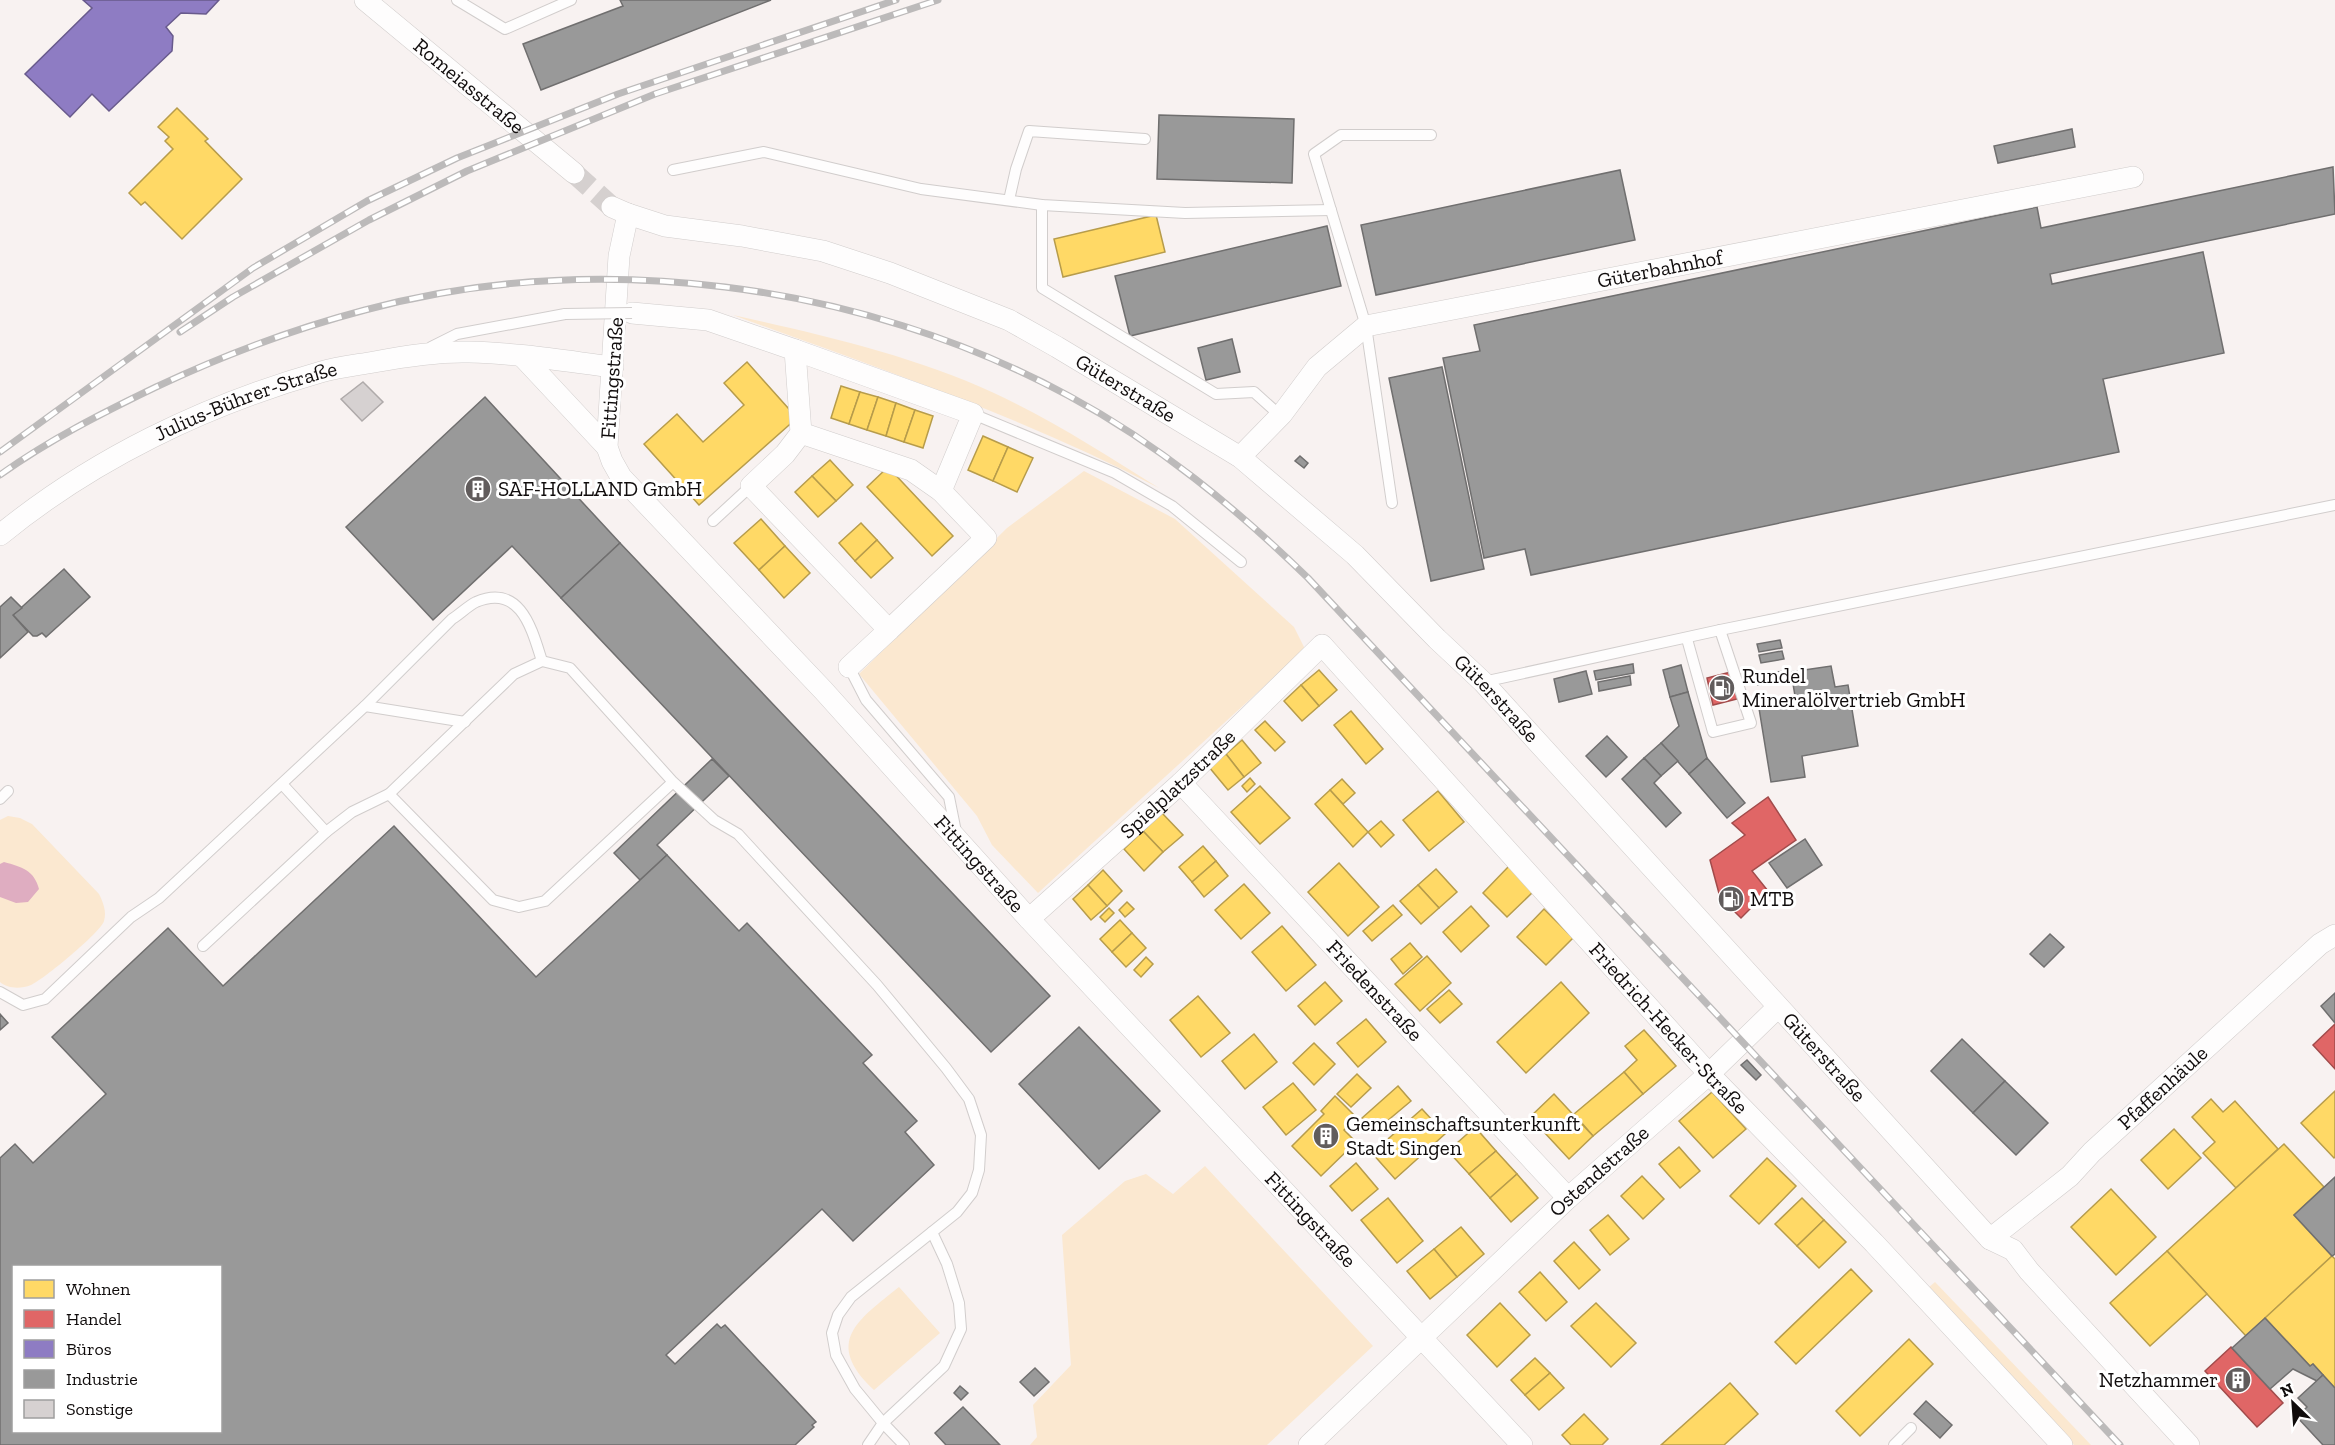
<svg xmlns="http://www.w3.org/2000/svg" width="2335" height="1445" font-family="'Zilla Slab',serif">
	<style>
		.green { fill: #fbe8d0 }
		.water { fill: #dfadc1 }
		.homes { fill: #ffd966; stroke: #b79c4b; stroke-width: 1.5 }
		.shops { fill: #e06666; stroke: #a24b4b; stroke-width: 1.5 }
		.offices { fill: #8e7cc3; stroke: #685a8c; stroke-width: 1.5 }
		.industry { fill: #999; stroke: #706f6f; stroke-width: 1.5; fill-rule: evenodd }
		.building { fill: #d6d1d1; stroke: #afaaaa; stroke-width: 1.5 }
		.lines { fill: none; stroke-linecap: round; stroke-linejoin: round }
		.minor-tunnel { stroke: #d5d0cf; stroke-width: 21; stroke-dasharray: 21 10; stroke-linecap: butt }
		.service-casing { stroke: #d1cdcc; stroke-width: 12 }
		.minor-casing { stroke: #d1cdcc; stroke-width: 22 }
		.service { stroke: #fefdfd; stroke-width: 10 }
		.minor { stroke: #fefdfd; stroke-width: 21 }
		.rail-casing { stroke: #bcbaba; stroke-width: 7 }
		.rail { stroke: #fff; stroke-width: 4.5; stroke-dasharray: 14; stroke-linecap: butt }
		.service-bridge-casing { stroke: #d1cdcc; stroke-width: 12; stroke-linecap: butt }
		.service-bridge { stroke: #fefdfd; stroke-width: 10 }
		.labels { text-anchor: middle; stroke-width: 6; stroke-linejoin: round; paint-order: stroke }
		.street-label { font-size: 21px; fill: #100c0c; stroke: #fff }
		.poi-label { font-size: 21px; fill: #100c0c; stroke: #fff; text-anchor: start }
	</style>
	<rect width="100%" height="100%" fill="#f8f2f1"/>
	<g class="green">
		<path d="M733,315C821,335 911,355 994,393C1052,420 1105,454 1159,488C1021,416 878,368 733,315Z"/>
		<polygon points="1084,471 1175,519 1294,627 1305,649 1038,893 992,845 977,816 859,674 1007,528"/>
		<path d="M8,816L20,818L32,824L99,894C103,902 107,912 104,921C101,932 43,980 31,985C21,989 8,989 0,982V820Z"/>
		<polygon points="1205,1166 1373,1346 1267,1445 1030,1445 1037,1437 1033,1405 1071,1365 1062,1235 1125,1181 1146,1174 1173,1194"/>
		<polygon points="1935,1282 2091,1445 2074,1445 1928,1288"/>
		<path d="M899,1287L940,1333L874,1390C823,1342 858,1320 899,1287Z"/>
	</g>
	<path class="water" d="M4,862C22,867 34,870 39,889L28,902L16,903L0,897V864Z"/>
	<g class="homes">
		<polygon points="177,108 208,139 205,141 242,179 182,239 145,202 141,205 129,193 173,149 165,141 169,137 158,127"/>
		<polygon points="1156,215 1165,252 1063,277 1054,239"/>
		<polygon points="747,362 797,418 699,505 644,444 677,414 703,442 744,405 724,383"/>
		<polygon points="841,386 860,392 849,424 831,418"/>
		<polygon points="860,392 878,397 867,430 849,424"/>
		<polygon points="878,397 896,403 886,436 867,430"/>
		<polygon points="896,403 915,410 904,442 886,436"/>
		<polygon points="915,410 933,416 923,448 904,442"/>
		<polygon points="983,436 1008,447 993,481 968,470"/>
		<polygon points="1008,447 1033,458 1017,492 993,481"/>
		<polygon points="830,460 853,485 836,501 812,476"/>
		<polygon points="888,467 953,536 932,556 867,487"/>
		<polygon points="812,476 836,501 818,517 795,492"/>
		<polygon points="761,519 785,546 759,570 734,543"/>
		<polygon points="861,523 877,540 855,561 839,543"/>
		<polygon points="877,540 893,558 871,578 855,561"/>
		<polygon points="785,546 810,573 784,598 759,570"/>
		<polygon points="1319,670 1337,690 1319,706 1301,685"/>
		<polygon points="1301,685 1319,706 1302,721 1284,701"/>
		<polygon points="1351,711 1383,749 1366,764 1334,725"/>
		<polygon points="1265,721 1285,742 1275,751 1255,730"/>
		<polygon points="1242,740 1261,763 1244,777 1226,754"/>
		<polygon points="1226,754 1244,777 1228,790 1209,767"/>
		<polygon points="1250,778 1255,784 1247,792 1242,786"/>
		<polygon points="1342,779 1355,793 1343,804 1330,790"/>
		<polygon points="1260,786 1290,818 1260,844 1231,812"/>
		<polygon points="1330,790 1368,832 1353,847 1315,804"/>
		<polygon points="1438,791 1464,822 1429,851 1403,820"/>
		<polygon points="1162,813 1183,835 1163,852 1143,831"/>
		<polygon points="1381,821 1394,835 1381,847 1368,832"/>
		<polygon points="1143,831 1163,852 1144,871 1124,849"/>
		<polygon points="1203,846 1216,861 1192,882 1179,867"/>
		<polygon points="1216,861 1228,876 1204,897 1192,882"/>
		<polygon points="1339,863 1379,907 1348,936 1308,892"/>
		<polygon points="1509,866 1534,891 1507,917 1483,893"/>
		<polygon points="1436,869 1457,892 1439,908 1418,885"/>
		<polygon points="1103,870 1122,891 1107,906 1088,885"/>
		<polygon points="1244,884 1270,913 1241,939 1215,910"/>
		<polygon points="1088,885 1107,906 1091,920 1073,899"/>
		<polygon points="1418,885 1439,908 1421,924 1400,901"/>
		<polygon points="1127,902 1134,909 1125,917 1119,910"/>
		<polygon points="1393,905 1402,915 1372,941 1363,931"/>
		<polygon points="1471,906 1489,926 1461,952 1443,932"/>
		<polygon points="1109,908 1114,913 1105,922 1100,917"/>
		<polygon points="1544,909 1573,938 1546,965 1517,937"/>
		<polygon points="1120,920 1132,933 1112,952 1100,939"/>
		<polygon points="1282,926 1316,965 1286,991 1252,952"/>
		<polygon points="1132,933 1146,948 1126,967 1112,952"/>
		<polygon points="1410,943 1422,957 1403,974 1391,959"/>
		<polygon points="1427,956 1451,983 1420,1011 1395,984"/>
		<polygon points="1146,957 1153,964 1141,977 1134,970"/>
		<polygon points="1325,982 1342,1001 1315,1025 1298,1006"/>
		<polygon points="1561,982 1589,1013 1526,1073 1497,1042"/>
		<polygon points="1449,990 1462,1004 1440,1023 1427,1009"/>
		<polygon points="1198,996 1230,1033 1201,1057 1170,1020"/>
		<polygon points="1366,1019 1386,1042 1358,1067 1337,1043"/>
		<polygon points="1644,1030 1676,1066 1643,1094 1624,1072 1637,1060 1625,1046"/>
		<polygon points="1254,1034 1277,1062 1245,1089 1222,1061"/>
		<polygon points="1314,1043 1335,1064 1314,1085 1293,1063"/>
		<polygon points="1624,1072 1643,1094 1593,1136 1574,1114"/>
		<polygon points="1357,1074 1371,1088 1351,1107 1337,1094"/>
		<polygon points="1293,1083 1316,1110 1286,1135 1263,1107"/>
		<polygon points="1398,1086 1411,1101 1374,1132 1362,1118"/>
		<polygon points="2335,1091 2335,1157 2334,1158 2301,1123"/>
		<polygon points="1712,1092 1746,1129 1713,1158 1679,1121"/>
		<polygon points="1554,1094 1593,1136 1569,1159 1530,1117"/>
		<polygon points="1335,1096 1357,1118 1344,1130 1356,1142 1321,1176 1292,1146 1324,1114 1321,1111"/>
		<polygon points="2211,1099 2223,1112 2235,1101 2278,1149 2236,1188 2203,1153 2215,1142 2192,1117"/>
		<polygon points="1422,1109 1445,1134 1395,1179 1372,1153"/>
		<polygon points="1475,1127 1496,1151 1469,1174 1448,1151"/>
		<polygon points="2174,1129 2201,1158 2168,1189 2141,1160"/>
		<polygon points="2284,1144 2324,1187 2294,1215 2332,1256 2246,1336 2167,1251"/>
		<polygon points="1679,1147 1700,1171 1680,1188 1659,1164"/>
		<polygon points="1496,1151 1517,1174 1490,1198 1469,1174"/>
		<polygon points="1767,1158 1796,1186 1759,1224 1730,1196"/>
		<polygon points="1356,1163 1378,1189 1352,1211 1330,1186"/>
		<polygon points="1517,1174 1538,1198 1511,1222 1490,1198"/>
		<polygon points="1642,1176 1664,1199 1643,1219 1621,1196"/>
		<polygon points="2111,1189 2156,1237 2116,1275 2071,1227"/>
		<polygon points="1388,1198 1423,1241 1397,1263 1361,1220"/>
		<polygon points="1802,1198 1824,1220 1797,1246 1775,1224"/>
		<polygon points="1608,1215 1629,1239 1610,1255 1590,1230"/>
		<polygon points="1824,1220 1846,1242 1819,1268 1797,1246"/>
		<polygon points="1461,1227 1484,1254 1457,1277 1434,1249"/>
		<polygon points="1574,1242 1600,1270 1579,1289 1554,1261"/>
		<polygon points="1434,1249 1457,1277 1430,1299 1407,1271"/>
		<polygon points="2167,1251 2207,1294 2150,1346 2110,1303"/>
		<polygon points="2332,1256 2335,1259 2335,1388 2313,1364 2310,1366 2265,1318"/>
		<polygon points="1851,1269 1872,1291 1796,1364 1775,1342"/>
		<polygon points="1540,1272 1567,1302 1546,1321 1519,1292"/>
		<polygon points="1500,1303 1530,1335 1497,1367 1467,1335"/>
		<polygon points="1596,1303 1636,1343 1611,1367 1571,1326"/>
		<polygon points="1909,1339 1933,1364 1860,1436 1836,1411"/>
		<polygon points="1535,1358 1550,1373 1525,1395 1511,1380"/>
		<polygon points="1550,1373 1564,1388 1539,1410 1525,1395"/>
		<polygon points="1730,1383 1758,1414 1724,1445 1661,1445"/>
		<polygon points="1584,1414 1608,1439 1602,1445 1571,1445 1562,1435"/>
	</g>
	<g class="shops">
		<polygon points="1731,672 1737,699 1713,705 1707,678"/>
		<polygon points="1768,797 1796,840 1752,871 1768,891 1741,918 1720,897 1710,860 1745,835 1732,823"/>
		<polygon points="2335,1024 2335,1069 2313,1045"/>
		<polygon points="2231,1347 2283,1403 2257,1427 2205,1371"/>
	</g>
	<polygon class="offices" points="83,0 219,0 206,14 181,13 166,27 173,36 172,51 109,111 92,94 70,117 25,74 92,8"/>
	<g class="industry">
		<polygon points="620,0 771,0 541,90 523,44 623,6"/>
		<polygon points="1159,115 1294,119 1292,183 1157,179"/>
		<polygon points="2072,129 2075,147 1998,163 1994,146"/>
		<polygon points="2333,167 2335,214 2050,274 2052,284 2203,252 2224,353 2103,379 2119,452 1531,575 1525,549 1484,558 1443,358 1480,351 1474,325 2037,207 2041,228"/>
		<polygon points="1620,170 1635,240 1376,295 1361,225"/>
		<polygon points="1327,226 1341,286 1130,336 1115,276"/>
		<polygon points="1232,339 1240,372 1206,380 1198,348"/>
		<polygon points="1442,367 1484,569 1431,581 1389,378"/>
		<polygon points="485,397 620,543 561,598 512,546 433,620 346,527"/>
		<polygon points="1300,456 1308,463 1304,468 1295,461"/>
		<polygon points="620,543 1050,996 991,1052 561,598"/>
		<polygon points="64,569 90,597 46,637 42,633 37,636 33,636 13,615"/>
		<polygon points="11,597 22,608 13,615 28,632 0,658 0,607"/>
		<polygon points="1780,640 1782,648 1759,652 1757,644"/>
		<polygon points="1782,651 1784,659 1761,663 1759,655"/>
		<polygon points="1633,664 1634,673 1596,680 1594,671"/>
		<polygon points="1681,665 1688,692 1670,697 1663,670"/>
		<polygon points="1831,666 1835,687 1848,685 1858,746 1802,756 1805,777 1771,782 1758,702 1795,696 1791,672"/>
		<polygon points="1586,671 1592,694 1559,702 1554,679"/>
		<polygon points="1783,671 1785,680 1758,685 1757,676"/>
		<polygon points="1630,676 1631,685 1599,691 1598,682"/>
		<polygon points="1688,692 1707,758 1689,774 1661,743 1679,726 1670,697"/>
		<polygon points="1607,736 1627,757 1606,777 1586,756"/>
		<polygon points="1661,743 1678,761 1661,776 1644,758"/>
		<polygon points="1644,758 1661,776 1654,783 1681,813 1666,827 1622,779"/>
		<polygon points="1707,758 1745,803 1727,818 1689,774"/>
		<polygon points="712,759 729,776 657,845 667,855 640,880 614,853"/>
		<path d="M394,826L536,977L667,855L739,931L747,923L872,1055L863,1063L917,1121L905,1132L934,1165L853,1241L822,1209L666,1355L675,1364L717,1324L721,1328L725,1325L816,1422L812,1425L814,1427L795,1445H0V1158L15,1144L33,1163L106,1094L52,1037L168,928L223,986ZM14,1266H220V1432H14Z"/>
		<polygon points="1805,839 1822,865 1787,888 1769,863"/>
		<polygon points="2050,934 2064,947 2044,967 2030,954"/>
		<polygon points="2335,993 2335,1023 2321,1006"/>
		<polygon points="0,1014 8,1023 0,1030"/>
		<polygon points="1079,1027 1160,1111 1099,1169 1019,1084"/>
		<polygon points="1962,1039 2005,1081 1973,1113 1931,1071"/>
		<polygon points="1747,1060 1761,1075 1756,1080 1741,1065"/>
		<polygon points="2005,1081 2048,1123 2016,1155 1973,1113"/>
		<polygon points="2335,1177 2335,1254 2332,1256 2294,1215"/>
		<polygon points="2265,1318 2310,1366 2313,1364 2323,1375 2317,1381 2293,1369 2270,1389 2232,1348"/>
		<polygon points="1035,1368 1049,1382 1034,1396 1020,1382"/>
		<polygon points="2323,1375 2335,1388 2335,1445 2323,1445 2297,1417 2307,1407 2298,1398"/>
		<polygon points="960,1386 968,1393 961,1400 954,1393"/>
		<polygon points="1926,1401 1952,1425 1940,1438 1914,1414"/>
		<polygon points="963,1407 1000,1445 946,1445 935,1433"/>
	</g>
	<polygon class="building" points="363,382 383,402 362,421 341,399"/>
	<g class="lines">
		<polyline class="minor-tunnel" points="574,173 612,207"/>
		<defs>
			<g id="service">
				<polyline points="457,0 505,29 571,0"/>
				<polyline points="673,170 764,152 921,189 1042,205 1185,213 1331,210"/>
				<polyline points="1009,200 1016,169 1029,131 1145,139"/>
				<polyline points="1042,205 1042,288 1216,394 1254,392 1274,410 1282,414"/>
				<polyline points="431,347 457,334 565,314"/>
				<polyline points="973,414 1115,473 1172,506 1241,562"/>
				<polyline points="1392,503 1366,326 1314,154 1341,135 1431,135"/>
				<polyline points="713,521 751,486"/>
				<polyline points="1687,639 1713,732 1751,723 1720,630"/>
				<polyline points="849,667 866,700 949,797 956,832"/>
				<polyline points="1483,682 1720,630 2335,505"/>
				<polyline points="365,706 465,722"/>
				<polyline points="673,782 545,901 519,907 493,900 389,794 514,674 542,661 570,668 673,782 714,820 738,834 877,985 946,1068 969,1099 981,1135 979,1170 972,1193 957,1212 851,1297 838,1315 832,1333 836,1355 855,1389 883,1423 868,1445"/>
				<polyline points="282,784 326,832"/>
				<polyline points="0,799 8,791"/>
				<polyline points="203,946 326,832 352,812 389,794"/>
				<path d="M0,992L23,1005L45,999L131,917L159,898L365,706L452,619C460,614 468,606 476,602C521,583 532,630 542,661"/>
				<polyline points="904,1445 883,1423 944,1366 961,1329 959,1303 947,1264 932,1232"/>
				<polyline points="1894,1445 1911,1428"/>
			</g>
			<g id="minor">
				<path id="s1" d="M365,0L574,173"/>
				<path id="s2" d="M612,207L628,214L665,226L742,236L823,251L890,273L1009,320L1057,347L1240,457L1355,555L1437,639L1483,682L1990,1239L2013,1250L2029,1271L2189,1445"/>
				<path id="s3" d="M628,214L619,256L607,447L612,461L621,477L823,690L1029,919L1522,1445"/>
				<polyline points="632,313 708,320 795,350 801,433 785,454 751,486 889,630 849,667"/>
				<polyline points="795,350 973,414 941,491 911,470 801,433"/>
				<polyline points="522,356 607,447"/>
				<path id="s4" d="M1240,457L1282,414L1317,367L1366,326L2133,177"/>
				<path id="s5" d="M0,535C93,459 205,405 321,372C338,367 357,365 374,362C406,356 437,351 469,352C517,353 565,361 613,367"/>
				<polyline points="889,630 986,538 941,491"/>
				<path id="s6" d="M1181,783L1568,1198"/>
				<path id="s7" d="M1029,919L1181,783L1322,645L1709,1074L1874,1243L2062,1445"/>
				<path id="s8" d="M1990,1239L2070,1176L2092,1152L2320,944L2335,935"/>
				<path id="s9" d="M1309,1445L1568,1198L1709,1074L1778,1007"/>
			</g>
		</defs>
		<use href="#service" class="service-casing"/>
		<use href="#minor" class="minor-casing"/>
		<use href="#service" class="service"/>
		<use href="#minor" class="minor"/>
		<defs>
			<g id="rail">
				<polyline points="180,332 233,297 369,220 467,171 655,94 938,0"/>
				<polyline points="0,452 253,268 367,201 457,158 618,94 896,0"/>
				<path d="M0,475C49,440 102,413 156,387C224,355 293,329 365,310C596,248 859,282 1069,396C1158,444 1235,507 1308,578L2120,1445"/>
			</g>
		</defs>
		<use href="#rail" class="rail-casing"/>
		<use href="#rail" class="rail"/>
		<defs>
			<polyline id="service-bridge" points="565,314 632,313"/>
		</defs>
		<use href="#service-bridge" class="service-bridge-casing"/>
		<use href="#service-bridge" class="service-bridge"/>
	</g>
	<defs>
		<symbol id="building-disc" viewBox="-11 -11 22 22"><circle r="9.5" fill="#615c5c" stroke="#fff"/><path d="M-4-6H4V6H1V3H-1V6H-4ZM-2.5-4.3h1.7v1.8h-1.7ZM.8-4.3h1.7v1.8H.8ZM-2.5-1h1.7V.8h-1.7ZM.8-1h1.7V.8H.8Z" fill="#fff"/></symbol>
		<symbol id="fuel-disc" viewBox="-11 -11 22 22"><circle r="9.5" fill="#615c5c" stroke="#fff"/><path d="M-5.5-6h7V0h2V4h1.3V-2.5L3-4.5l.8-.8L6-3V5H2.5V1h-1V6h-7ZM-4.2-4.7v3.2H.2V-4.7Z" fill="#fff"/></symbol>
	</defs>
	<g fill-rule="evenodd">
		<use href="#building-disc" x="463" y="474" width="30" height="30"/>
		<use href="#fuel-disc" x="1707" y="673" width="30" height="30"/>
		<use href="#fuel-disc" x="1716" y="884" width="30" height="30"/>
		<use href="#building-disc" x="1311" y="1121" width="30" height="30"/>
		<use href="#building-disc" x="2223" y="1365" width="30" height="30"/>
	</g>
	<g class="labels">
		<g class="street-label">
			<text dy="7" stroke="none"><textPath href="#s1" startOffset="135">Romeiasstraße</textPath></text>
			<text dy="7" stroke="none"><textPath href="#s4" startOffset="482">Güterbahnhof</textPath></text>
			<text transform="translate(612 378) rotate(-86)" y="7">Fittingstraße</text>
			<text dy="7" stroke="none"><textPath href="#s2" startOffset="550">Güterstraße</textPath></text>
			<text dy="7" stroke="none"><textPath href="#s5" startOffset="282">Julius-Bührer-Straße</textPath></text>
			<text dy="7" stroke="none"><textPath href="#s2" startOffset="1036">Güterstraße</textPath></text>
			<text dy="7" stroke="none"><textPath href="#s7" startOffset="201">Spielplatzstraße</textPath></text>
			<text dy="7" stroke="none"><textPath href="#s3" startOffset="795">Fittingstraße</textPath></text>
			<text dy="7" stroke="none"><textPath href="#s6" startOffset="284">Friedenstraße</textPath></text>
			<text dy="7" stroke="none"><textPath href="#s7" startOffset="918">Friedrich-Hecker-Straße</textPath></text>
			<text dy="7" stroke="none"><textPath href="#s2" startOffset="1522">Güterstraße</textPath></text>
			<text dy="7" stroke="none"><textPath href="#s8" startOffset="230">Pfaffenhäule</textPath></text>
			<text dy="7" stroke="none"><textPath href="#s9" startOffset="399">Ostendstraße</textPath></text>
			<text dy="7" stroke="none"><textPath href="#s3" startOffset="1281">Fittingstraße</textPath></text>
		</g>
		<g class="poi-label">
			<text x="498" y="496">SAF-HOLLAND GmbH</text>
			<text x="1742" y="683">Rundel<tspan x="1742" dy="24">Mineralölvertrieb GmbH</tspan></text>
			<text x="1750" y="906">MTB</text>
			<text x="1346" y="1131">Gemeinschaftsunterkunft<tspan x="1346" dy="24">Stadt Singen</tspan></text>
			<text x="2218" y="1387" text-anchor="end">Netzhammer</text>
		</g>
	</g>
	<rect x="12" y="1265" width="210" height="168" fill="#ffffff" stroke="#9f9e9e" stroke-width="1.5"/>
	<rect x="24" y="1280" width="30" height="18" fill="#ffd966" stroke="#9f9e9e" stroke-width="1.5"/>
	<text x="66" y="1295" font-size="18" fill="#100c0c">Wohnen</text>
	<rect x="24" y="1310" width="30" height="18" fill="#e06666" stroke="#9f9e9e" stroke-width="1.5"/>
	<text x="66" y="1325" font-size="18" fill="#100c0c">Handel</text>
	<rect x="24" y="1340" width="30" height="18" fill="#8e7cc3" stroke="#9f9e9e" stroke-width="1.5"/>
	<text x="66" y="1355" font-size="18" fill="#100c0c">Büros</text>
	<rect x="24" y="1370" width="30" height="18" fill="#999999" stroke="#9f9e9e" stroke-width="1.5"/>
	<text x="66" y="1385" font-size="18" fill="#100c0c">Industrie</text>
	<rect x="24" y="1400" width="30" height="18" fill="#d6d1d1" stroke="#9f9e9e" stroke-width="1.5"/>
	<text x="66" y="1415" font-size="18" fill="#100c0c">Sonstige</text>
	<g transform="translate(2293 1403) rotate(335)" stroke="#ffffff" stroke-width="4.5" paint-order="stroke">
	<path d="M0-4.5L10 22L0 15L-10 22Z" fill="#100c0c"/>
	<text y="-9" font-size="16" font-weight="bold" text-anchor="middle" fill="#100c0c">N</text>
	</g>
</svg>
